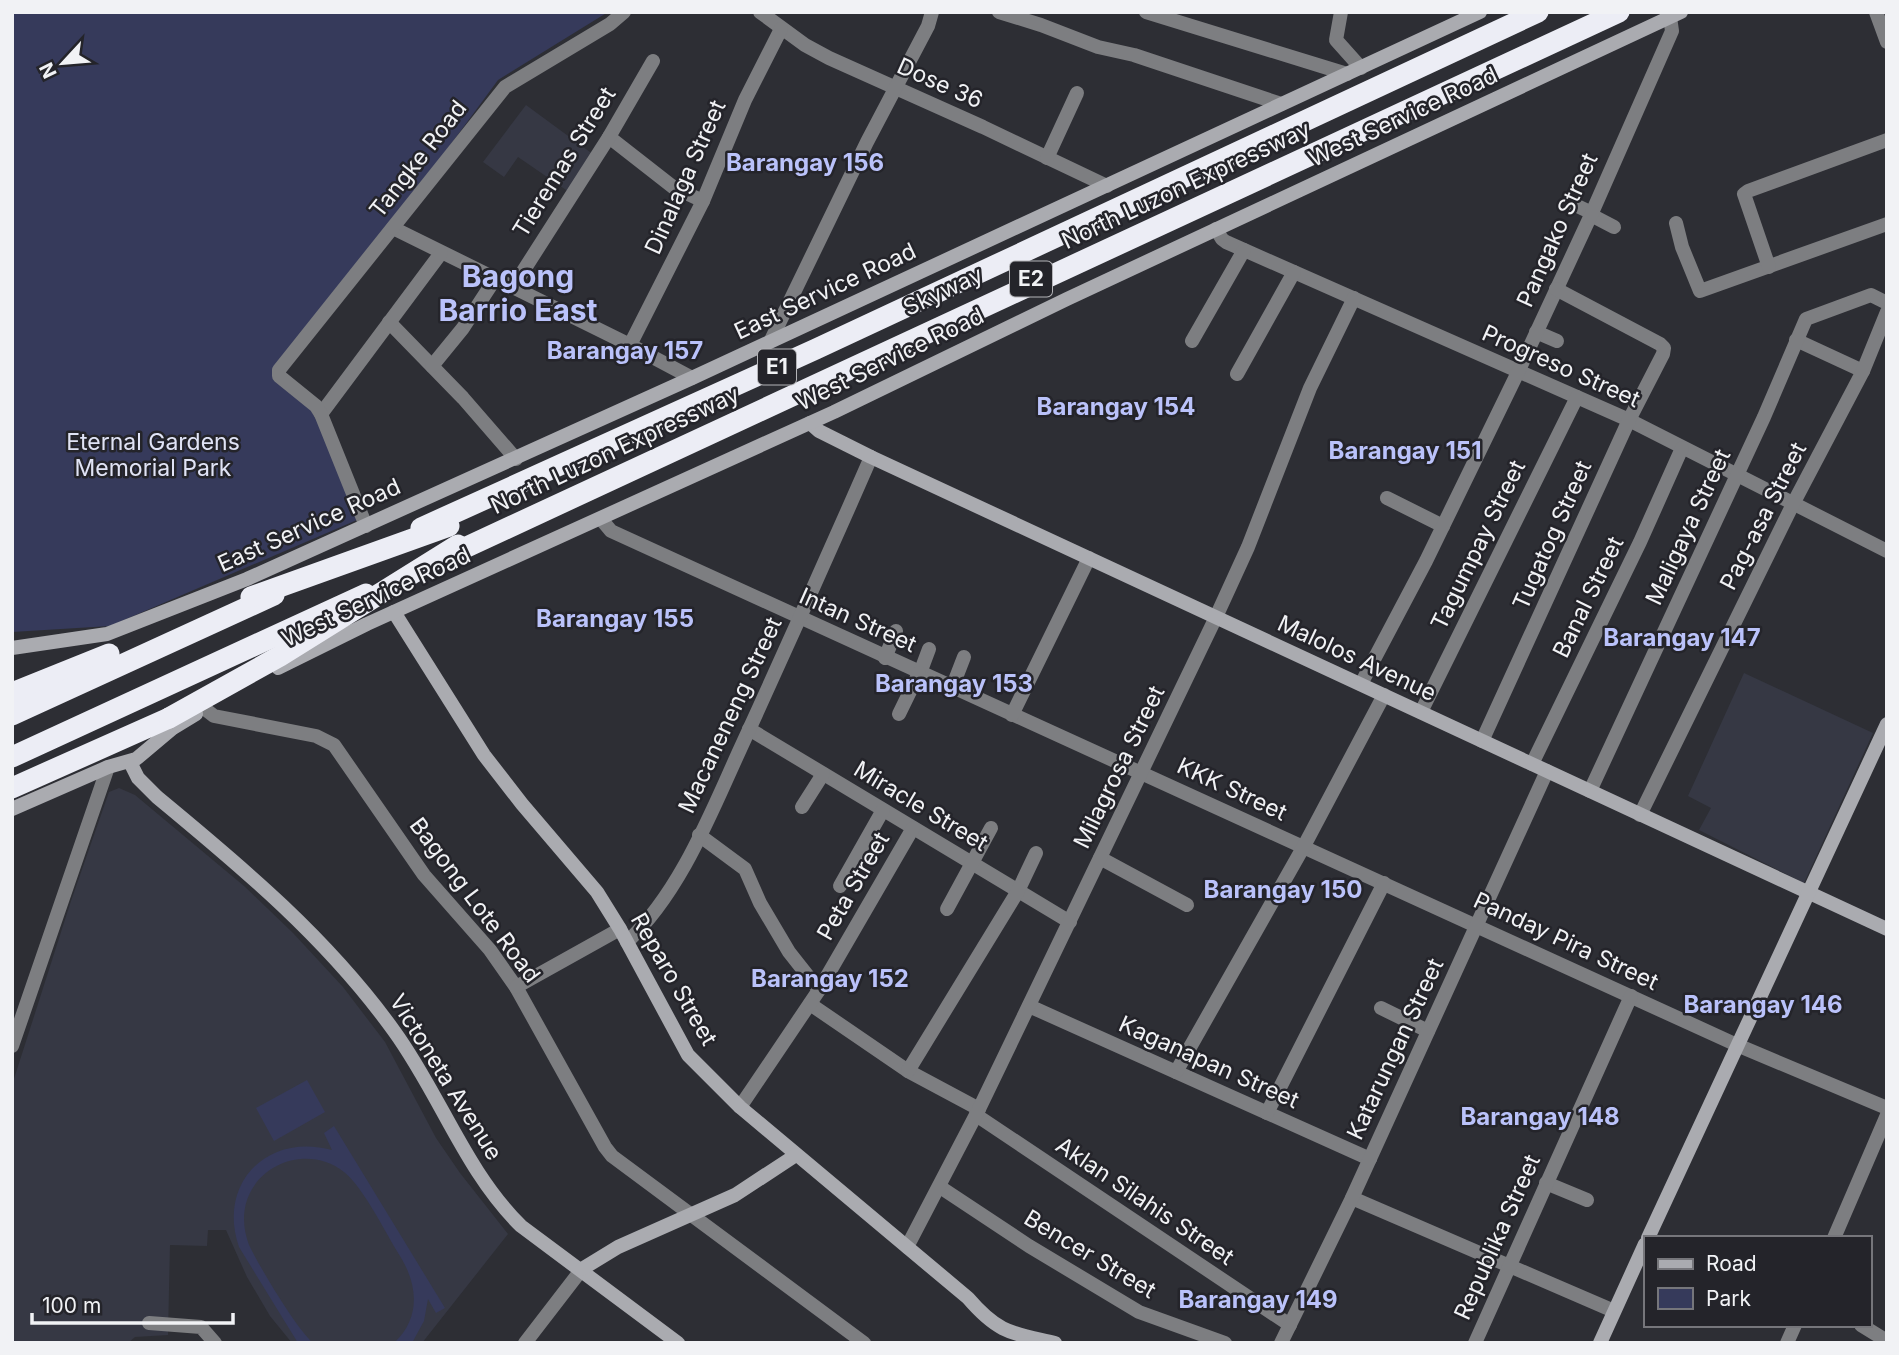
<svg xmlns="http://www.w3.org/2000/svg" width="1899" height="1355" font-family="Inter,sans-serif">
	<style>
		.built { fill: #363844 }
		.green { fill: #363a5b }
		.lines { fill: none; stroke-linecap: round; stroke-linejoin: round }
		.street { stroke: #7d7e81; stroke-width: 14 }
		.secondary { stroke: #aaabb0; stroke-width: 14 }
		.highway { stroke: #ecedf5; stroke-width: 21 }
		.highway-bridge { stroke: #ecedf5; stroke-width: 21 }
		.labels { text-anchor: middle; stroke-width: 5; stroke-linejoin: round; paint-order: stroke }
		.shield { fill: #24242a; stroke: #b4b4b8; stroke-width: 2 }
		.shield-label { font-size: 21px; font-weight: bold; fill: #f1f2f5 }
		.street-label { font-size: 23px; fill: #f1f2f5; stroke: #24242a }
		.park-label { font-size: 23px; fill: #e0e3f5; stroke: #24242a }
		.neighbourhood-label { font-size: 24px; font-weight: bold; fill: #bac2fa; stroke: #24242a }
		.district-label { font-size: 30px; font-weight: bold; fill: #bac2fa; stroke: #24242a }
	</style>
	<rect width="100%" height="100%" fill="#2d2e34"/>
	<g class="built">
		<polygon points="526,105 594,155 569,192 518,157 504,177 483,162"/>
		<polygon points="1744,673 1873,733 1804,883 1699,830 1711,808 1688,796"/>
		<polygon points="119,788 135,795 244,886 293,933 343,987 385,1042 436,1138 460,1173 508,1234 422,1343 292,1343 270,1316 247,1277 226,1230 208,1230 207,1246 170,1245 168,1335 135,1337 128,1343 12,1343 12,1085 71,901 109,792"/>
	</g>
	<g class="green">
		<polygon points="12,12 608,12 498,80 390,227 273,372 310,408 319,425 357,520 110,626 12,632"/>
		<polygon points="307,1080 325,1112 274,1141 256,1108"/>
		<path d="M334,1126L445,1308L436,1313L428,1299L424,1321L412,1343H394C421,1318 418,1285 400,1256C386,1234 364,1188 344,1172C305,1141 244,1168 244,1219C244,1228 246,1237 249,1245C259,1266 296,1328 313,1343H298L239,1247C217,1184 267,1132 332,1150L324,1133Z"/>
	</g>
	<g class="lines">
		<g class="street">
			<polyline points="760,12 805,45 829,58 983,127 1107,186"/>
			<polyline points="999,12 1041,25 1098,47 1134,55 1281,104"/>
			<polyline points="1146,12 1347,74"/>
			<polyline points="1341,12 1336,40 1361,68"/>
			<polyline points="1876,12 1887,42"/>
			<polyline points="609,137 673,187 703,201"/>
			<polyline points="1047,158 1077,93"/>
			<polyline points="1571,203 1592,213"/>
			<polyline points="1591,215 1614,227"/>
			<polyline points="1676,223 1682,247 1700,291 1887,224"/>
			<polyline points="393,228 630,345 692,378"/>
			<polyline points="1216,229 1222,239 1226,242 1629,420 1887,551"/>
			<polyline points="1769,267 1744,194 1748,191 1887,140"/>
			<polyline points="513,287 609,137 653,61"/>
			<polyline points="389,322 463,398 516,459"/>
			<polyline points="1536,332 1557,341"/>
			<polyline points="771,340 867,142 928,26 932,12"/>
			<polyline points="1796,340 1863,371"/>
			<polyline points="1192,341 1244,250"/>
			<polyline points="630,345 703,201 745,100 781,29"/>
			<polyline points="432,366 463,328 495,279"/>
			<polyline points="1237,374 1294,272"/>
			<polyline points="321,414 441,253"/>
			<polyline points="1387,498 1443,526"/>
			<polyline points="601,519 611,531 1737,1045 1887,1108"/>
			<polyline points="366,526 321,414 316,406 279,376 279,370 505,87 610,24 624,12"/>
			<polyline points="885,658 896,631"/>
			<polyline points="920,673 929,649"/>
			<polyline points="1361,684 1426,561 1519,370 1591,215 1672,31 1670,17"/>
			<polyline points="952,688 964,657"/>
			<polyline points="205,709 214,716 316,736 334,745 424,875 490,950 516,987 605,1147 612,1156 864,1343"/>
			<polyline points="1421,712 1577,397"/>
			<polyline points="899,714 919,673"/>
			<polyline points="1012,715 1089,558"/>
			<polyline points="749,729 1070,922"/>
			<polyline points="1482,741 1629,420 1663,354 1664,348 1660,344 1556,289"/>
			<polyline points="1532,764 1640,542 1682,448"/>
			<polyline points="1590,791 1764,417 1806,319 1871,295 1887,303"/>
			<polyline points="802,807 823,774"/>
			<polyline points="1640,815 1793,504 1863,371 1887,312"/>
			<polyline points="699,835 745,869 760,903 789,952 819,990"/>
			<polyline points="1100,858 1187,905"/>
			<polyline points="840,886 883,810"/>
			<polyline points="947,909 991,828"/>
			<path d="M627,942C681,892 712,810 742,745C786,649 829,553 871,457"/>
			<polyline points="516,987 620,929"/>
			<polyline points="810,1004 908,1071 979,1109"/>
			<polyline points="1029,1006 1370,1159"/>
			<polyline points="1381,1008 1428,1031"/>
			<polyline points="12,1046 108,767"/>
			<polyline points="908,1071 1018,891 1036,853"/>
			<polyline points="1176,1072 1304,846 1384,695"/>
			<polyline points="740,1107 819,990 913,828"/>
			<polyline points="1267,1113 1384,883"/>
			<polyline points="976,1115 1290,1325"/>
			<polyline points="1546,1183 1587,1200"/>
			<polyline points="940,1187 1029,1246 1139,1312 1225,1343"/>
			<polyline points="1352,1198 1614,1311"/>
			<polyline points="1834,1238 1887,1115"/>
			<polyline points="907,1247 979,1109 1216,617 1248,547 1310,388 1354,298"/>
			<polyline points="149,1323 201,1327 215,1343"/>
			<polyline points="1861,1325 1887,1341"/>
			<polyline points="525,1343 582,1269"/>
			<polyline points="1281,1343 1352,1198 1547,771"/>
			<polyline points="1475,1343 1631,996"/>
			<polyline points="1787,1343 1795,1325"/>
		</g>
		<g class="secondary">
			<polyline points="810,423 819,431 871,457 1887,929"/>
			<path d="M394,612L484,755L522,804L597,892L620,929L688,1055L740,1107L968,1298C999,1334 1012,1333 1055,1343"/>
			<polyline points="12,648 107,634 247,579 692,378 1480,12"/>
			<polyline points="278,668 367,624 834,412 1067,299 1681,12"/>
			<path d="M130,762L138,778L157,797C243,868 328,939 394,1031C440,1094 465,1171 521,1226L678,1343"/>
			<polyline points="12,809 108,767 136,759 173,728 196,714"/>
			<polyline points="1648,1238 1887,724"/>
			<polyline points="582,1269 618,1247 735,1195 796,1155"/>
			<polyline points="1600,1343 1645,1244"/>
		</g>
		<g class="highway">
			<polyline points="421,528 816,349 1538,12"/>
			<polyline points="443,558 1619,12"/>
			<polyline points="12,693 109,654"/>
			<polyline points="12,715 274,595"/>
			<polyline points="12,757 366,594"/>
			<polyline points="12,788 169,718"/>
		</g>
		<g class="highway-bridge">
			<polyline points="251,597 449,526"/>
			<polyline points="169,718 280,656 458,545"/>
		</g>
	</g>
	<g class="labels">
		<g class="shield">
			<rect x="1010" y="261.5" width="42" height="35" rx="5"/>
			<rect x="758" y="349.5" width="38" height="35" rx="5"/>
		</g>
		<g class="shield-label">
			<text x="1031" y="286">E2</text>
			<text x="777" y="374">E1</text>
		</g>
		<g class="street-label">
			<text transform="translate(940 83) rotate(24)" y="8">Dose 36</text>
			<text transform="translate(1403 117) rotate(-25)" y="8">West Service Road</text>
			<text transform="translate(418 159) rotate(-52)" y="8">Tangke Road</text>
			<text transform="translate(564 162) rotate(-58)" y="8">Tieremas Street</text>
			<text transform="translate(685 177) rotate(-66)" y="8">Dinalaga Street</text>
			<text transform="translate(1186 185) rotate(-25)" y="8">North Luzon Expressway</text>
			<text transform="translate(1557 230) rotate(-66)" y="8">Pangako Street</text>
			<text transform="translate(825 291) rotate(-25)" y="8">East Service Road</text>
			<text transform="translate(943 291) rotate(-25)" y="8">Skyway</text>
			<text transform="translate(890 359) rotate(-26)" y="8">West Service Road</text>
			<text transform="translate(1561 366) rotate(24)" y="8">Progreso Street</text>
			<text transform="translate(615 450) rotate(-25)" y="8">North Luzon Expressway</text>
			<text transform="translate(1763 516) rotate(-63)" y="8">Pag-asa Street</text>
			<text transform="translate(309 525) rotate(-24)" y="8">East Service Road</text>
			<text transform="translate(1688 527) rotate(-65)" y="8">Maligaya Street</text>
			<text transform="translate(1552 535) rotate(-66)" y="8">Tugatog Street</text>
			<text transform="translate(1478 545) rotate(-64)" y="8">Tagumpay Street</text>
			<text transform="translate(376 597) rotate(-25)" y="8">West Service Road</text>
			<text transform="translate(1588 597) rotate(-64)" y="8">Banal Street</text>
			<text transform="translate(858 620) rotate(24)" y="8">Intan Street</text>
			<text transform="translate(1357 658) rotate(25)" y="8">Malolos Avenue</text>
			<text transform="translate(730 715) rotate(-65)" y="8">Macaneneng Street</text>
			<text transform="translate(1119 767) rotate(-64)" y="8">Milagrosa Street</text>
			<text transform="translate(1232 789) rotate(25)" y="8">KKK Street</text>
			<text transform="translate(921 806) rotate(31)" y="8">Miracle Street</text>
			<text transform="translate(853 886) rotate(-60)" y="8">Peta Street</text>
			<text transform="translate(475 900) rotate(53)" y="8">Bagong Lote Road</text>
			<text transform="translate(1566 941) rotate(25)" y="8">Panday Pira Street</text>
			<text transform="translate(674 979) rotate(60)" y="8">Reparo Street</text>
			<text transform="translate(1395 1049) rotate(-65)" y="8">Katarungan Street</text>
			<text transform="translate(1209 1062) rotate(24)" y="8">Kaganapan Street</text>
			<text transform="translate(446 1077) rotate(58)" y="8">Victoneta Avenue</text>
			<text transform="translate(1145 1201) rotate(34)" y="8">Aklan Silahis Street</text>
			<text transform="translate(1497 1237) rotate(-66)" y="8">Republika Street</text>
			<text transform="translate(1090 1254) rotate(31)" y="8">Bencer Street</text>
		</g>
		<g class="park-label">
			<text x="153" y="450">Eternal Gardens<tspan x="153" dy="26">Memorial Park</tspan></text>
		</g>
		<g class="neighbourhood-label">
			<text x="805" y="171">Barangay 156</text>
			<text x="625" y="359">Barangay 157</text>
			<text x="1116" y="415">Barangay 154</text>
			<text x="1405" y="459">Barangay 151</text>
			<text x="615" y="627">Barangay 155</text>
			<text x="1682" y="646">Barangay 147</text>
			<text x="954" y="692">Barangay 153</text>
			<text x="1283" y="898">Barangay 150</text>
			<text x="830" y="987">Barangay 152</text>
			<text x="1763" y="1013">Barangay 146</text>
			<text x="1540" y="1125">Barangay 148</text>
			<text x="1258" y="1308">Barangay 149</text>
		</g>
		<g class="district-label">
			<text x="518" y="287">Bagong<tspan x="518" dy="34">Barrio East</tspan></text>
		</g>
	</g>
	<rect width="1899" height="1355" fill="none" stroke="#f1f2f5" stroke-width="28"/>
	<rect x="1644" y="1236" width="228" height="91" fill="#24242a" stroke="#76767b" stroke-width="2"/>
	<rect x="1658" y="1259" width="35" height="10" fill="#aaabb0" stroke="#76767b" stroke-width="2"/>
	<text x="1706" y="1271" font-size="21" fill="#f1f2f5">Road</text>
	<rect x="1658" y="1288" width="35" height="21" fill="#363a5b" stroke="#76767b" stroke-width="2"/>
	<text x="1706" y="1306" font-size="21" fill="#f1f2f5">Park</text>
	<g transform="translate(63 63) rotate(244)" stroke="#24242a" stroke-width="5" paint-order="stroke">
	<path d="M0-5L12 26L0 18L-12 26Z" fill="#f1f2f5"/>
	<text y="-10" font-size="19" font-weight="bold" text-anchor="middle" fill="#f1f2f5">N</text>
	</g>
	<path d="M32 1313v10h201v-10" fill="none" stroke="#f1f2f5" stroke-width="3.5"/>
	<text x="42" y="1313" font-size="21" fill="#f1f2f5" stroke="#24242a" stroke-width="5" paint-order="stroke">100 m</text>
</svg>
